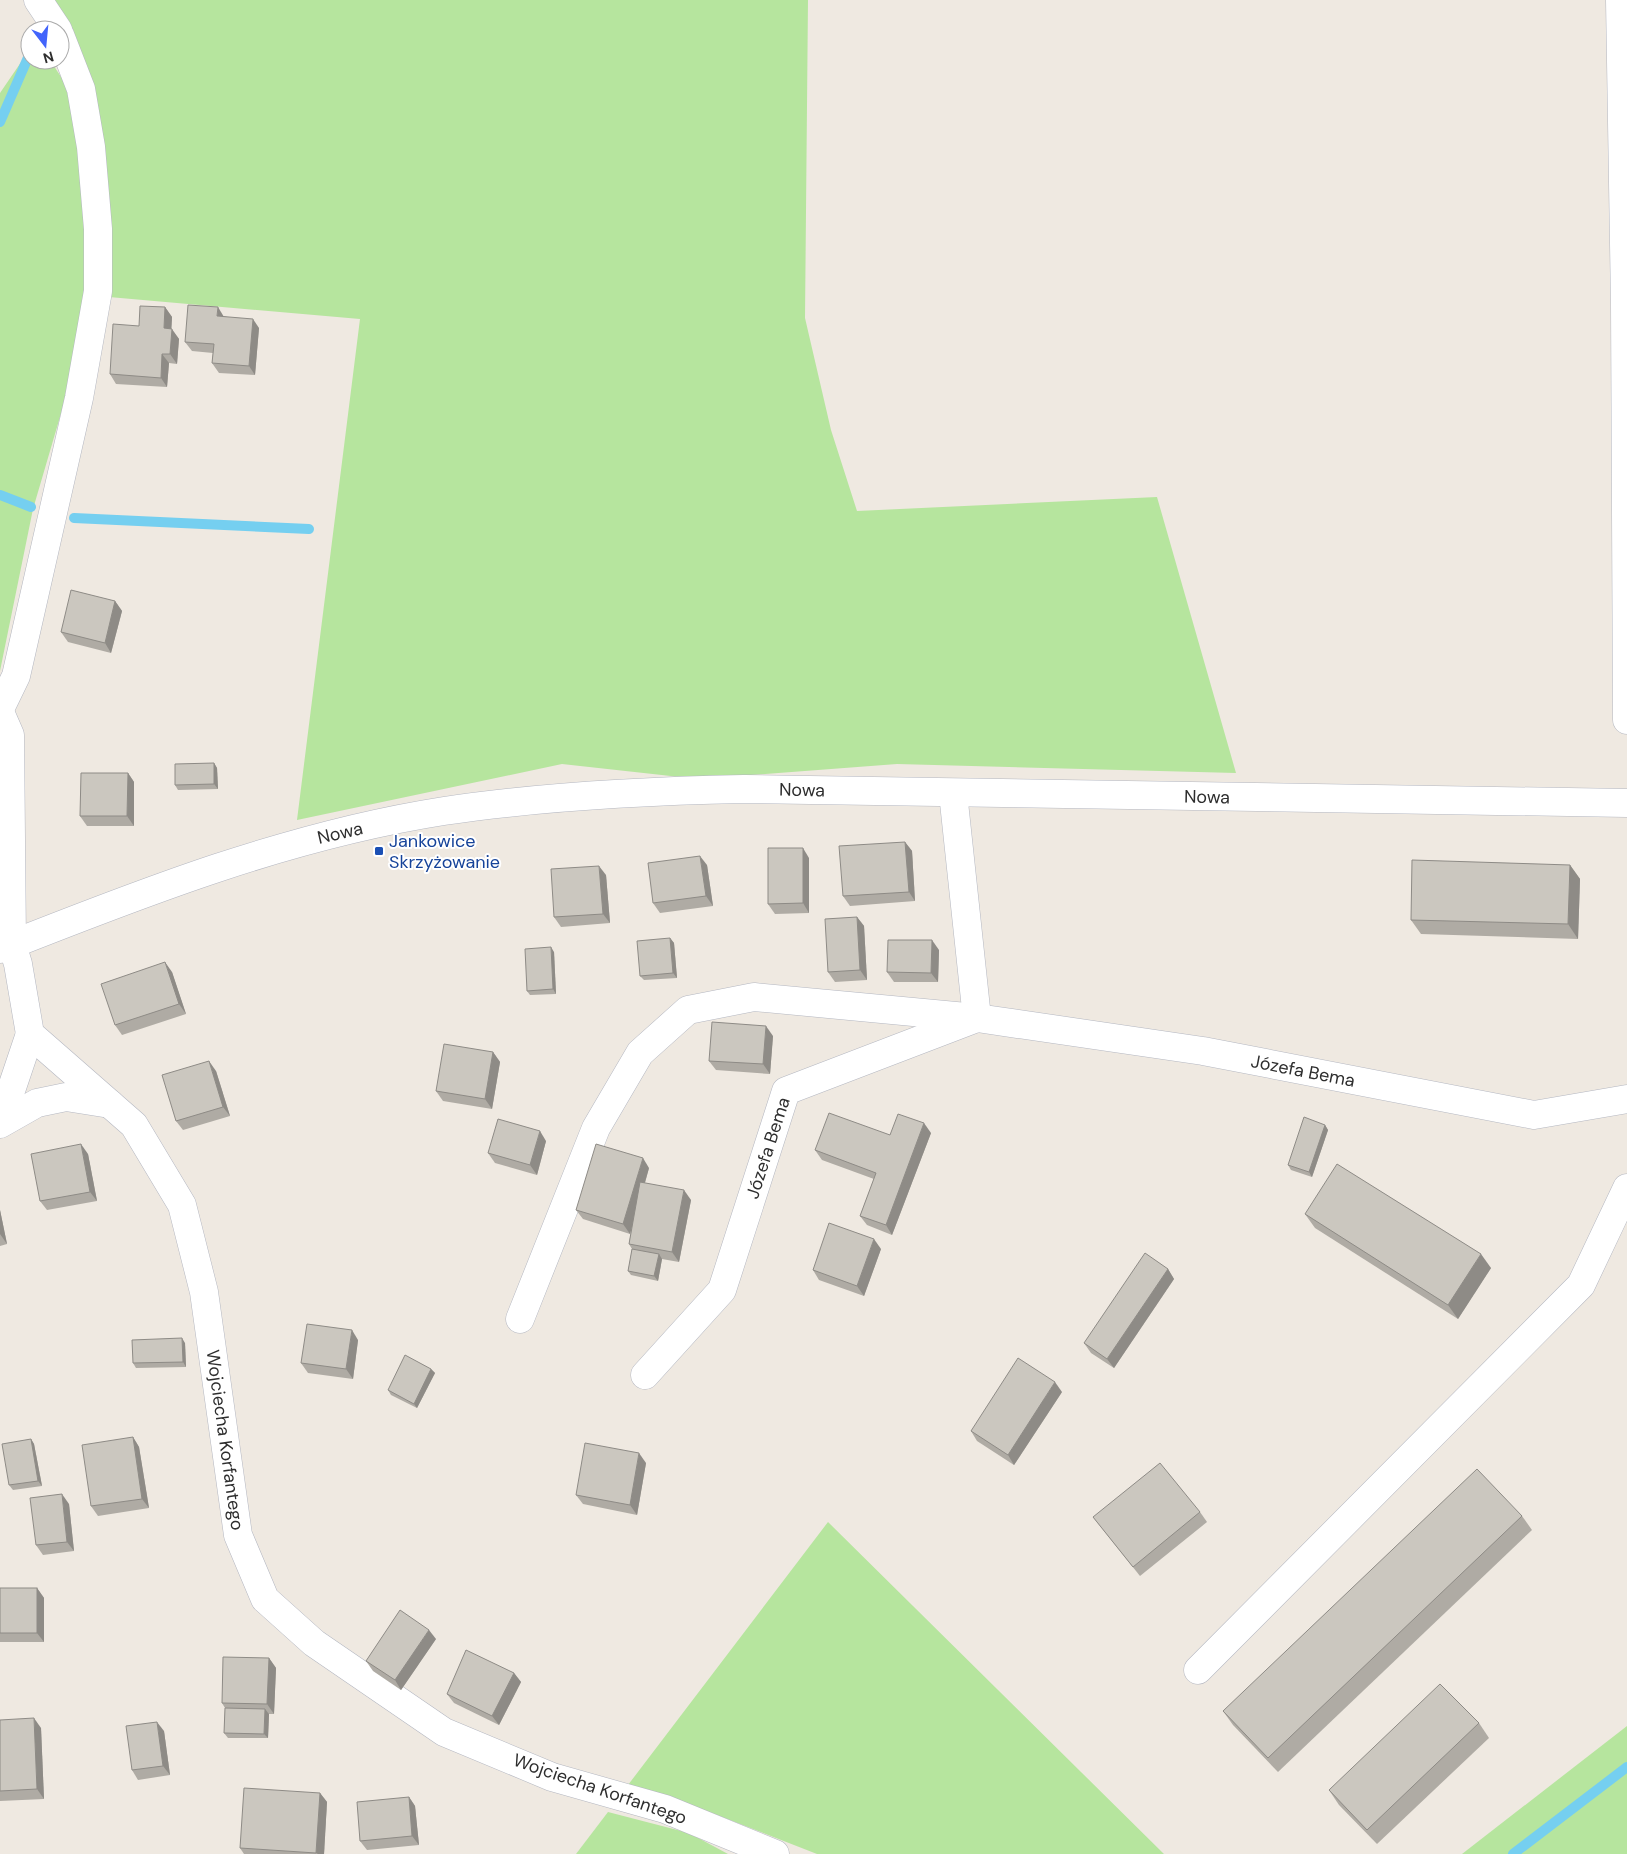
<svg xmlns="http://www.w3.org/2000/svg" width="1627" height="1854" font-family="'DM Sans',sans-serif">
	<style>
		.green { fill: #b6e59e }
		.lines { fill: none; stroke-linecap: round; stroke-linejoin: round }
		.stream { stroke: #75cff0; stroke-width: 10 }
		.minor-casing { stroke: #b4b7c1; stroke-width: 29 }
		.minor { stroke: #fff; stroke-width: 28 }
		.wall { fill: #afaba4 }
		.shaded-wall { fill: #8e8b86 }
		.building { fill: #cbc7bf; stroke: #8e8b86 }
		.transit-dot { fill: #1a4fb4; stroke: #fff; stroke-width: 2 }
		.labels { text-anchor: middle; stroke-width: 4; stroke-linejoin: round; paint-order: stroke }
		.street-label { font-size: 18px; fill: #2e2e2e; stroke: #fff }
		.transit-label { font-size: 18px; fill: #164399; stroke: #fff; text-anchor: start }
	</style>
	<rect width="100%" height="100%" fill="#efe9e1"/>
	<g class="green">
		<polygon points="49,0 808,0 805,318 831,430 857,511 1157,497 1236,773 897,764 698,779 562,764 297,820 360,319 109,297"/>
		<polygon points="30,49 30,60 50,60 65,83 87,179 91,294 79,352 33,509 0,671 0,93"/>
		<polygon points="828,1522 1164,1854 817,1854 668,1796 628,1785"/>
		<polygon points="1627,1726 1627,1854 1462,1854"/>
		<polygon points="608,1812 689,1833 728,1854 576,1854"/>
	</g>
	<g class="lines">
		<g class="stream">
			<polyline points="0,122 30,53"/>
			<polyline points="0,495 31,507"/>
			<polyline points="74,518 309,529"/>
			<polyline points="1513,1854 1627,1767"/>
		</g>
		<defs>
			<g id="minor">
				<polyline points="38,0 58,30"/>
				<polyline points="1620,0 1625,304 1627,720"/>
				<polyline points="0,709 16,676 79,398 98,291 98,229 91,147 81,89 60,35"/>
				<polyline points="0,712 10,735 12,944 18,964 30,1034 134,1125 182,1205 204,1292 238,1535 265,1599 314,1643 444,1732 552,1777 665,1809 775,1854"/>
				<path d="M0,949C144,892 290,835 444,811C544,796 644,791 744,789L1627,803"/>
				<polyline points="0,1123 30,1034"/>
				<polyline points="0,1124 37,1103 66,1097 110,1104"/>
				<polyline points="520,1319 596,1128 640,1053 688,1010 754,997 977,1018 1203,1051 1534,1115 1627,1099"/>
				<polyline points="645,1375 722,1290 786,1091 977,1018 953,793"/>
				<polyline points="1198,1670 1581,1285 1627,1188"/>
			</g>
		</defs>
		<use href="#minor" class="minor-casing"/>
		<use href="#minor" class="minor"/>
	</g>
	<g class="wall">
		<polygon points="165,307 172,317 171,329 179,339 177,364 169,363 167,387 116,384 110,374 139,326"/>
		<polygon points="224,316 259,328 255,375 219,373 212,363 213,353 192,351 185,342"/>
		<polygon points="115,601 122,611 111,653 68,642 61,632"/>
		<polygon points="214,763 217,768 218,789 178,790 175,785"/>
		<polygon points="128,773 134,782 134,826 87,826 80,816"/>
		<polygon points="905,842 912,851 915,901 850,906 843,896"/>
		<polygon points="809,858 809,913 775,914 768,904"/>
		<polygon points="707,865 713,906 660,913 653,903"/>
		<polygon points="1570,865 1580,879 1578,939 1421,934 1411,920"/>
		<polygon points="606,875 610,923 561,927 554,917"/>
		<polygon points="857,917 864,926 867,980 835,982 828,972"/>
		<polygon points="670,938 674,943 677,978 644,980 640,976"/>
		<polygon points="939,950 938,982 894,982 887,972"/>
		<polygon points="554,952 556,994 530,995 527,991"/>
		<polygon points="172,972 186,1014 122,1035 115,1025"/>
		<polygon points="773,1036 770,1074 716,1070 709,1061"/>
		<polygon points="493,1052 500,1062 492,1109 443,1101 436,1091"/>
		<polygon points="216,1071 230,1116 183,1130 176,1121"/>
		<polygon points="1325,1125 1328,1130 1312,1177 1291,1170 1288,1165"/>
		<polygon points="931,1133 892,1235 867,1225 860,1216 874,1179 822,1160 815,1150 890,1135"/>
		<polygon points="546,1141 537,1175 495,1163 488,1153"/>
		<polygon points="88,1154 97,1201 47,1210 40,1201"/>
		<polygon points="649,1168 645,1183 691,1200 679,1262 662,1259 658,1281 631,1275 628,1271 632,1249 629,1244 632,1225 630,1234 583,1219 576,1210"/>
		<polygon points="0,1210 7,1244 0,1246"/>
		<polygon points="1305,1214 1491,1268 1458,1319 1315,1228"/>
		<polygon points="881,1249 864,1296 819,1280 813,1270"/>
		<polygon points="1168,1269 1174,1279 1114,1368 1091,1353 1084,1343"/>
		<polygon points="358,1340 353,1379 308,1373 301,1363"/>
		<polygon points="185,1343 186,1367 136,1368 133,1363"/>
		<polygon points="431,1369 435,1373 417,1408 391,1395 388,1390"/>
		<polygon points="1062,1392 1014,1465 977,1441 971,1431"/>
		<polygon points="133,1437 139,1447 149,1508 98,1516 91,1506"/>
		<polygon points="31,1439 34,1444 42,1486 13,1490 9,1485"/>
		<polygon points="646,1463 637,1515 583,1504 576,1495"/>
		<polygon points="69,1504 74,1551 43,1555 36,1545"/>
		<polygon points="1200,1512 1207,1522 1140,1576 1093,1517"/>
		<polygon points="1522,1516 1532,1530 1278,1772 1233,1725 1223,1711"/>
		<polygon points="0,1588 37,1588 44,1598 44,1642 0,1642"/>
		<polygon points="436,1639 401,1690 373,1671 366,1661"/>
		<polygon points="269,1658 276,1668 274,1714 269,1714 268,1738 228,1738 224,1733 225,1708 222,1703"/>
		<polygon points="514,1673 521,1682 499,1725 454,1703 447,1694"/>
		<polygon points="0,1720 41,1728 44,1799 0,1801"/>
		<polygon points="1479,1723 1489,1738 1377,1844 1339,1805 1329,1790"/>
		<polygon points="164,1731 170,1775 138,1780 132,1770"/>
		<polygon points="320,1793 327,1802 324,1854 244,1854 240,1848"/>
		<polygon points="409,1797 415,1806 419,1845 367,1850 360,1841"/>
	</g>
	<g class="shaded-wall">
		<polygon points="165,307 172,317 171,338 164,328"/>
		<polygon points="218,307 224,317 217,316"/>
		<polygon points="253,319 259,328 255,375 249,366"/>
		<polygon points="172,329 179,339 177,364 170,354"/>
		<polygon points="162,354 169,363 167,387 161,378"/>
		<polygon points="115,601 122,611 111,653 105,643"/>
		<polygon points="214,763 217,768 218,789 214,784"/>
		<polygon points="128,773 134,782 134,826 127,816"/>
		<polygon points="905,842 912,851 915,901 909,892"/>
		<polygon points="803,848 809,858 809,913 803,903"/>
		<polygon points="700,856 707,865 713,906 706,896"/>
		<polygon points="1570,865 1580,879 1578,939 1568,924"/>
		<polygon points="599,866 606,875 610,923 603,914"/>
		<polygon points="857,917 864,926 867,980 860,970"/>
		<polygon points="670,938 674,943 677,978 673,973"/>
		<polygon points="932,940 939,950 938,982 931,973"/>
		<polygon points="551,947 554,952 556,994 553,989"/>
		<polygon points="165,962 172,972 186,1014 179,1004"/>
		<polygon points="766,1026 773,1036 770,1074 763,1064"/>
		<polygon points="493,1052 500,1062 492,1109 485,1099"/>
		<polygon points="209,1061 216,1071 230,1116 223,1107"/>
		<polygon points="924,1123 931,1133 892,1235 886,1225"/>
		<polygon points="1325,1125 1328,1130 1312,1177 1309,1172"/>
		<polygon points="540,1131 546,1141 537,1175 530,1165"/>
		<polygon points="81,1144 88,1154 97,1201 90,1192"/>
		<polygon points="643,1158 649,1168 630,1234 623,1224"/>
		<polygon points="684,1190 691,1200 679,1262 672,1252"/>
		<polygon points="0,1210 7,1244 0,1234"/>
		<polygon points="874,1239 881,1249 864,1296 857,1286"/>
		<polygon points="659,1254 662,1259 658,1281 654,1276"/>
		<polygon points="1481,1254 1491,1268 1458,1319 1448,1305"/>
		<polygon points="1168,1269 1174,1279 1114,1368 1107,1359"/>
		<polygon points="352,1330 358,1340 353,1379 346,1369"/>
		<polygon points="182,1338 185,1343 186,1367 183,1362"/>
		<polygon points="431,1369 435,1373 417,1408 414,1404"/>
		<polygon points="1055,1382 1062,1392 1014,1465 1008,1455"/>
		<polygon points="133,1437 139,1447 149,1508 142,1499"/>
		<polygon points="31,1439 34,1444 42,1486 38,1481"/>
		<polygon points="639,1453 646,1463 637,1515 630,1505"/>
		<polygon points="62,1494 69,1504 74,1551 67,1542"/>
		<polygon points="37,1588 44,1598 44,1642 37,1633"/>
		<polygon points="429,1630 436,1639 401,1690 395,1680"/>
		<polygon points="269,1658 276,1668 274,1714 267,1704"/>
		<polygon points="514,1673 521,1682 499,1725 492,1716"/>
		<polygon points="265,1709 269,1714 268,1738 264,1734"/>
		<polygon points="34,1718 41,1728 44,1799 37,1789"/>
		<polygon points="157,1722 164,1731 170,1775 163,1766"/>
		<polygon points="320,1793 327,1802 324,1854 318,1854 316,1853"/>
		<polygon points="409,1797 415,1806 419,1845 412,1836"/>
	</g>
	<g class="building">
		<polygon points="188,305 218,307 217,316 253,319 249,366 212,363 214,344 185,342"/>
		<polygon points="140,306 165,307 164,328 172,329 170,354 162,354 161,378 110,374 113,324 139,326"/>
		<polygon points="71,590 115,601 105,643 61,632"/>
		<polygon points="214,763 214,784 175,785 175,764"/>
		<polygon points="81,773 128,773 127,816 80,816"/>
		<polygon points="905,842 909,892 843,896 839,846"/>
		<polygon points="768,848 803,848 803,903 768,904"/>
		<polygon points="700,856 706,896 653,903 648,863"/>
		<polygon points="1412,860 1570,865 1568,924 1411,920"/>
		<polygon points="599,866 603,914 554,917 551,869"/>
		<polygon points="857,917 860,970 828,972 825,919"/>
		<polygon points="670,938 673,973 640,976 637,941"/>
		<polygon points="888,940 932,940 931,973 887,972"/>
		<polygon points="551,947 553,989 527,991 525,949"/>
		<polygon points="165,962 179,1004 115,1025 101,984"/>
		<polygon points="712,1022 766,1026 763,1064 709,1061"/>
		<polygon points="444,1044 493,1052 485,1099 436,1091"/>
		<polygon points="209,1061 223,1107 176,1121 162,1075"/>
		<polygon points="829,1113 890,1135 898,1114 924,1123 886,1225 860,1216 876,1173 815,1150"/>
		<polygon points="1304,1117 1325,1125 1309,1172 1288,1165"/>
		<polygon points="498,1119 540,1131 530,1165 488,1153"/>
		<polygon points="81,1144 90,1192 40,1201 31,1154"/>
		<polygon points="596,1144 643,1158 623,1224 576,1210"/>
		<polygon points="1337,1164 1481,1254 1448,1305 1305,1214"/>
		<polygon points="640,1182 684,1190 672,1252 629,1244"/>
		<polygon points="829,1223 874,1239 857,1286 813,1270"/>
		<polygon points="632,1249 659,1254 654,1276 628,1271"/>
		<polygon points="1145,1253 1168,1269 1107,1359 1084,1343"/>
		<polygon points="307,1324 352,1330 346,1369 301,1363"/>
		<polygon points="182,1338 183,1362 133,1363 132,1340"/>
		<polygon points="405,1355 431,1369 414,1404 388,1390"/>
		<polygon points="1018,1358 1055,1382 1008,1455 971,1431"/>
		<polygon points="133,1437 142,1499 91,1506 82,1445"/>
		<polygon points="31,1439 38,1481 9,1485 2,1444"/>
		<polygon points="585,1443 639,1453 630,1505 576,1495"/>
		<polygon points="1160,1463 1200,1512 1133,1567 1093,1517"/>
		<polygon points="1477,1469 1522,1516 1268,1758 1223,1711"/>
		<polygon points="62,1494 67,1542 36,1545 30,1498"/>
		<rect x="0" y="1588" width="37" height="45"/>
		<polygon points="400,1610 429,1630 395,1680 366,1661"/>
		<polygon points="466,1650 514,1673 492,1716 447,1694"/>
		<polygon points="223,1657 269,1658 267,1704 222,1703"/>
		<polygon points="1440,1684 1479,1723 1367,1830 1329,1790"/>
		<polygon points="225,1708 265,1709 264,1734 224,1733"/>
		<polygon points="34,1718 37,1789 0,1791 0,1720"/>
		<polygon points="157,1722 163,1766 132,1770 126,1726"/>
		<polygon points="244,1788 320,1793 316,1853 240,1848"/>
		<polygon points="409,1797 412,1836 360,1841 357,1802"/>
	</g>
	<rect class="transit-dot" x="374" y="846" width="10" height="10" rx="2.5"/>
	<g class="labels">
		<g class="street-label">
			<text transform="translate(802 790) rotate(1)" y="6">Nowa</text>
			<text transform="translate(1207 797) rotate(1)" y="6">Nowa</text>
			<text transform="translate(340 833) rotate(-13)" y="6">Nowa</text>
			<text transform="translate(1303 1071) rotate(11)" y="6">Józefa Bema</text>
			<text transform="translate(768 1148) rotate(-72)" y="6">Józefa Bema</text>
			<text transform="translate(225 1440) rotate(82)" y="6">Wojciecha Korfantego</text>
			<text transform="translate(600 1789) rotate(19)" y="6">Wojciecha Korfantego</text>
		</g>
		<g class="transit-label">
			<text x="389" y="847">Jankowice<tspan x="389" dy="21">Skrzyżowanie</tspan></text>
		</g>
	</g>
	<g transform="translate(45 45) rotate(164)"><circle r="24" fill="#ffffff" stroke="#ababab"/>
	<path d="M0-4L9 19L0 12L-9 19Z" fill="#4264fb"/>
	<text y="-8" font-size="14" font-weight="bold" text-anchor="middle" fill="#2e2e2e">N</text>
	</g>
</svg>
